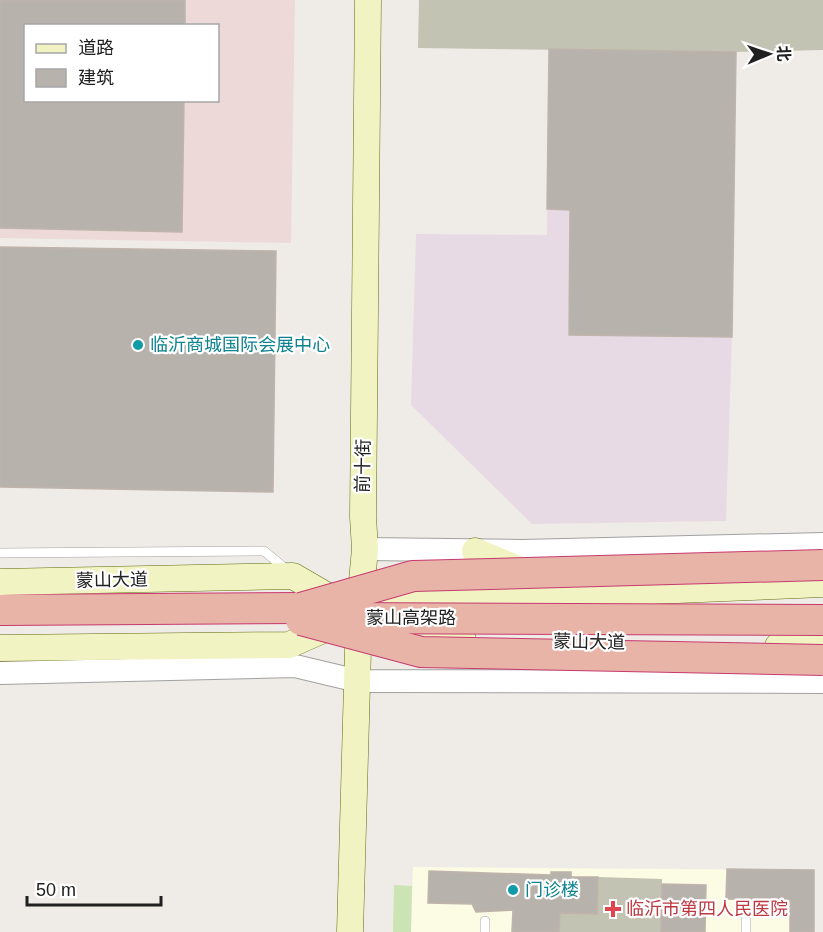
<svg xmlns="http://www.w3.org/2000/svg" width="823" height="932" font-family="Arial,'Noto Sans SC',sans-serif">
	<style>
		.commercial { fill: #eed9d9; fill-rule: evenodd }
		.industrial { fill: #e7dae5 }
		.education { fill: #fcfbe4 }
		.construction { fill: #c3c3b4 }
		.grass { fill: #cce3b3 }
		.building { fill: #b8b2ad; stroke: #bfb4ab; stroke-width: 1.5 }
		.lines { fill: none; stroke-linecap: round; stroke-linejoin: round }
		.service-casing { stroke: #a1a1a1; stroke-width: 10 }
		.tertiary-casing { stroke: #a1a1a1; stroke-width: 24 }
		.secondary-casing { stroke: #646c12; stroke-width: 27 }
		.trunk-casing { stroke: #c73a6e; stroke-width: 32 }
		.service { stroke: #fff; stroke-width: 9 }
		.tertiary { stroke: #fff; stroke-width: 22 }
		.secondary { stroke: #f1f3c2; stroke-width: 26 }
		.trunk { stroke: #e8b4a8; stroke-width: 30 }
		.trunk-bridge-casing { stroke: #c73a6e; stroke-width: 32; stroke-linecap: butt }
		.trunk-bridge { stroke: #e8b4a8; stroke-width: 30 }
		.culture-dot { fill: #0f9aa8; stroke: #fff; stroke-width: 2 }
		.health-dot { fill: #e0444e; stroke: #fff; stroke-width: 2 }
		.labels { text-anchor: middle; stroke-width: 4.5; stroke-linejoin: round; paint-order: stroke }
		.culture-label { font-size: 18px; fill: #0d838f; stroke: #fff; text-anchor: start }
		.street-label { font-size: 18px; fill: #202020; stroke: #fff }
		.health-label { font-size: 18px; fill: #be3a42; stroke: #fff; text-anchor: start }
	</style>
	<rect width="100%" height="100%" fill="#efece7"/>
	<path class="commercial" d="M0,0H295L291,243L0,238ZM26,26H218V100H26Z"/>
	<polygon class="industrial" points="549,49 732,337 726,521 532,524 411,405 416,234 547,235"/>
	<polygon class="education" points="413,867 814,870 814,932 411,932"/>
	<g class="construction">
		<polygon points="419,0 823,0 823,50 736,52 418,48"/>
		<polygon points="598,877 662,879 661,932 559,932 560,913 597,914"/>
	</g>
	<polygon class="grass" points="394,885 412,886 411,932 393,932"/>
	<g class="building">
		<polygon points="0,0 185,0 185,26 26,26 26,100 184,100 182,232 0,228"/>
		<polygon points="549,49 736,52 732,337 569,335 570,210 547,209"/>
		<polygon points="0,247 276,251 273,492 0,487"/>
		<polygon points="727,869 814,870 814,932 790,932 790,900 726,899"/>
		<polygon points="429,871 551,875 551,872 571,872 571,877 598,877 597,914 560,913 559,932 512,932 513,910 476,912 472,904 428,903"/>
		<polygon points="662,884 706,885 705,932 661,932"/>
	</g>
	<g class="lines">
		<defs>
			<g id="service">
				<polyline points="0,553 264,551 287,570"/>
				<polyline points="485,932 485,921"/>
				<polyline points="746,932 746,910"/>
			</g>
			<g id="tertiary">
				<polyline points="365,549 522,551 823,544"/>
				<polyline points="0,673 295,666 358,681 823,682"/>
			</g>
			<g id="secondary">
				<polyline points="475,551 525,572"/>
				<polyline points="0,582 293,576 343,605"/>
				<polyline points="385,622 436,639 463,640"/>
				<polyline points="778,646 823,645"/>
				<polyline points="0,648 289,645 359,614 432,591 578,594 823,584"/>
				<polyline points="350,932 359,614 365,549 363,517 368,0"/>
			</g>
			<polyline id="trunk" points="0,610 301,608"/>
		</defs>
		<use href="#service" class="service-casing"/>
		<use href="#tertiary" class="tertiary-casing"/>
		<use href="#secondary" class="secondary-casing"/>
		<use href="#trunk" class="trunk-casing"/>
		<use href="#service" class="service"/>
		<use href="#tertiary" class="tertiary"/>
		<use href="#secondary" class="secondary"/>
		<use href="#trunk" class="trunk"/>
		<defs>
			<g id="trunk-bridge">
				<polyline points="301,608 413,576 823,565"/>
				<polyline points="334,618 823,620"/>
				<polyline points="301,620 421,652 823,660"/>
			</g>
		</defs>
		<use href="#trunk-bridge" class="trunk-bridge-casing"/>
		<use href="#trunk-bridge" class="trunk-bridge"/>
	</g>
	<g class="culture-dot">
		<circle cx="138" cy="345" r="6"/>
		<circle cx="513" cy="890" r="6"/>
	</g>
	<path class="health-dot" d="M610 900h6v6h6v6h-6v6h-6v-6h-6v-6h6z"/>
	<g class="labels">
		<g class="culture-label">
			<text x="150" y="351">临沂商城国际会展中心</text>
			<text x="525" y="896">门诊楼</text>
		</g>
		<g class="street-label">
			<text transform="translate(363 466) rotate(-89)" y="6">前十街</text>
			<text transform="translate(112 580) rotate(-1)" y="6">蒙山大道</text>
			<text x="411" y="624">蒙山高架路</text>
			<text transform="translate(589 642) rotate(1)" y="6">蒙山大道</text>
		</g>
		<g class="health-label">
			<text x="626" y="915">临沂市第四人民医院</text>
		</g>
	</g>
	<rect x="24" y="24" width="195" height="78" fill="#ffffff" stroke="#a6a6a6" stroke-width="1.5"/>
	<rect x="36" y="44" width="30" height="9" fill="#f1f3c2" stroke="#a6a6a6" stroke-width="1.5"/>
	<text x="78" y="54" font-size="18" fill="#202020">道路</text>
	<rect x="36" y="69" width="30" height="18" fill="#b8b2ad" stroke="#a6a6a6" stroke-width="1.5"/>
	<text x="78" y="84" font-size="18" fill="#202020">建筑</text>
	<g transform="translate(769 54) rotate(88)" stroke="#ffffff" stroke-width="4.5" paint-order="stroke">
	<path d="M0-4.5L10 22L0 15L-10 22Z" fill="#202020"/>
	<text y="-9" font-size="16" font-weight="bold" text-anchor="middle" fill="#202020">北</text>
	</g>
	<path d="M27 896v9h134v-9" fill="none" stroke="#202020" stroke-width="3"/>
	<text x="36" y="896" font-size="18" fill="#202020" stroke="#ffffff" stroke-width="4.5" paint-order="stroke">50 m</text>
</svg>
